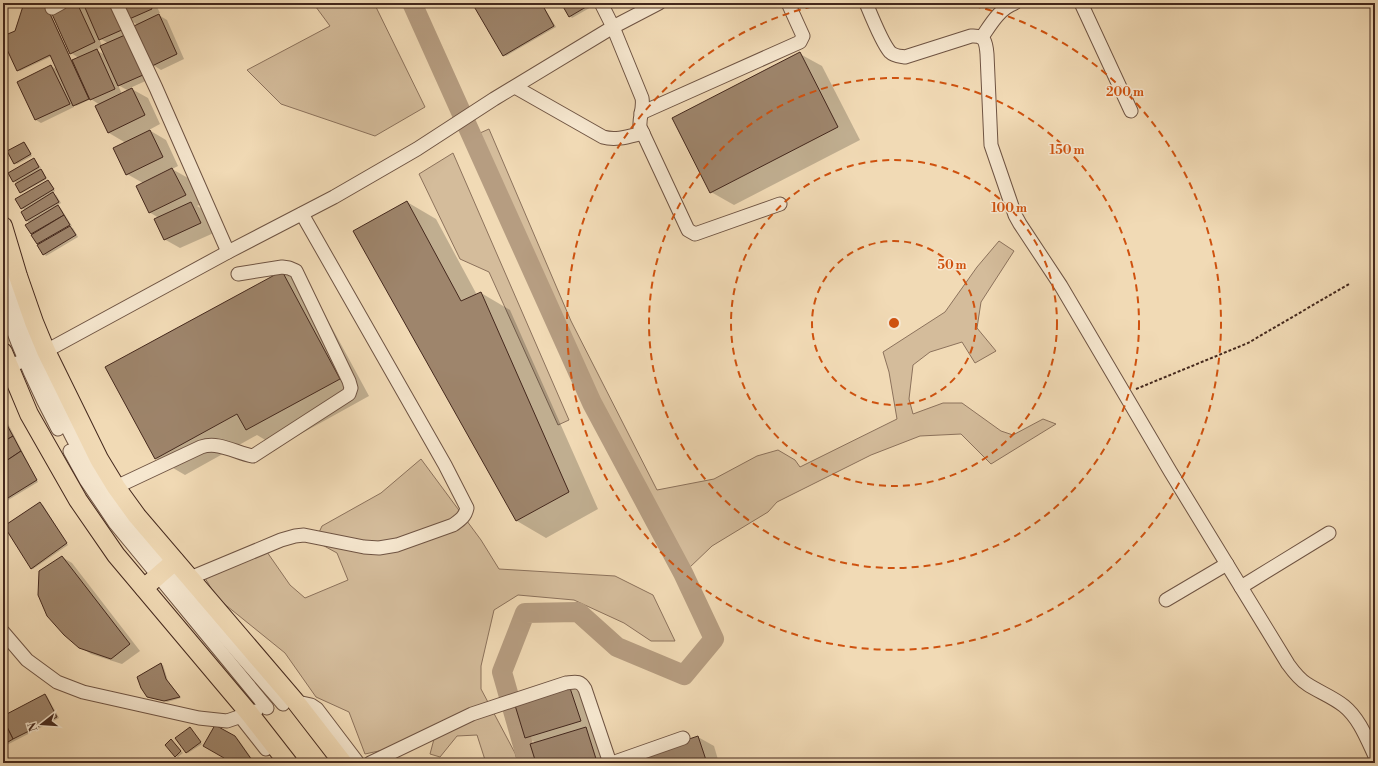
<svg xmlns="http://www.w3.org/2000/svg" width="1378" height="766" font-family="'Libre Bodoni',serif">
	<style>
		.green { fill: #d4bc9b; stroke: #8c725c }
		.shadow { fill: #0003; fill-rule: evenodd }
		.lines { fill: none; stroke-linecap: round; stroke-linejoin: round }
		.river { stroke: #b69d81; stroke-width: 20 }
		.building { fill: #9e856c; stroke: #44281d }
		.minor-casing { stroke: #6f5443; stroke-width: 15 }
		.highway-casing { stroke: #44281d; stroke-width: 20 }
		.path { stroke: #44281d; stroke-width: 2; stroke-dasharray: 3 2; stroke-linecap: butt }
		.minor { stroke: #f6e7cf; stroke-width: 13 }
		.highway { stroke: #f1dab5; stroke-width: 18 }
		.ring { fill: none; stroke: #cf520f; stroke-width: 2; stroke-dasharray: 7 5 }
		.centre { fill: #cf520f; stroke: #f6e7cf; stroke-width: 2 }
		.ring-label { font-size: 12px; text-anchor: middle; font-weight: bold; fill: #cf520f; stroke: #f6e7cf; stroke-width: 3; stroke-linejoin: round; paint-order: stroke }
	</style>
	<rect width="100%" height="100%" fill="#f1dab5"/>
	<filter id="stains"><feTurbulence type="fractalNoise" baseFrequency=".005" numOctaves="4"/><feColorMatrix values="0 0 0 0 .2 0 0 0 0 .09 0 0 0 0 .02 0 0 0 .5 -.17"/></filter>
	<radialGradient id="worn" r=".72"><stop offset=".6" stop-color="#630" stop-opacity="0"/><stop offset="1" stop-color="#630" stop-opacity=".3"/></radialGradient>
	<g class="green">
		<polygon points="313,3 374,3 425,107 375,136 281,104 247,70 330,26"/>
		<polygon points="489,129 571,321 657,490 714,479 757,456 778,450 795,460 800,467 897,419 889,372 883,352 945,312 977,267 999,241 1014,251 981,302 977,328 996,351 975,363 962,342 930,352 913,365 909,399 913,414 943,403 962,403 1001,431 1013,435 1043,419 1056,424 991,464 961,434 920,436 871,455 777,502 768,512 712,546 689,568 656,511 580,367 480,133"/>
		<polygon points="453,153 569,420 558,425 489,272 460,259 419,174"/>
		<polygon points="421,459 481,540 499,569 615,576 653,595 675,641 651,641 624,623 574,600 518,595 494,610 481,666 481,689 515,753 518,763 486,763 477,735 457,736 440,757 430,754 434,739 365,754 349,712 316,697 285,653 217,598 205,578 267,552 290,585 305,598 348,580 337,553 315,541 322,526 381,493"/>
	</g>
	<g class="shadow">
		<path d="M25,3H46L72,61L79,58L71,53L52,3H76L86,9L84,3H118L150,79L130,88L148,98L160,124L149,130L166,140L178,166L172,169L188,178L201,204L197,206L207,212L216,232L180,248L164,239L159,218L149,212L143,183L127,174L126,143L109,133L96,107L100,105L91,99L76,106L73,104L74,107L41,123L36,120L51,66L58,70L52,56L20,71L18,70L3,37L16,31ZM99,38L106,42L108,44L102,46ZM102,47L105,55L96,50ZM118,85L129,91L122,94Z"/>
		<polygon points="121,3 155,3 160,13 157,14 167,20 184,59 161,70 153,65 138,25 128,19"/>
		<polygon points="473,3 552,3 544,7 556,27 506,56 504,55"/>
		<polygon points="562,3 591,3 593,6 572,18 570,16"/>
		<polygon points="800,54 822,66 860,140 734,205 711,192"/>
		<polygon points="24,143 26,144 32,156 17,164 15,163"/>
		<polygon points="34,159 36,161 41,168 39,169 43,171 47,179 22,193 20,192 17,183 14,181 10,174"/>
		<polygon points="48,181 50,182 55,191 52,193 56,195 61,203 57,206 60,207 72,226 70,227 73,228 78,237 46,256 44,254 40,245 38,244 26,225 30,223 27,221 22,212 25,210 21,208"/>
		<polygon points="407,202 436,219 477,295 481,293 510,310 598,509 546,538 517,521 354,231"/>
		<polygon points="282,272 311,289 369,396 277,447 257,435 185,475 156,458"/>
		<polygon points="3,414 38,482 5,502 3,501"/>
		<polygon points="41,504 43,505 68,545 33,569 31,568"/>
		<polygon points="62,557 72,563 140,651 122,664 91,654 80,647"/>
		<polygon points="161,664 163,665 168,681 181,698 167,702 148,696"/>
		<polygon points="569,686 592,699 615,763 537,763 532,745 536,743 526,737"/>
		<polygon points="45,695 47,696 59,718 3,747 3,717"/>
		<polygon points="215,727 238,739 255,763 229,763 224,757"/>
		<polygon points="190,728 202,744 188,753 186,752"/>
		<polygon points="698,737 714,746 719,763 621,763"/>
		<polygon points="171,741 183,753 178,757 176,756"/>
		<polygon points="9,760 12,763 6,763 6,761"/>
	</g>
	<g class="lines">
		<polyline class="river" points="412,3 592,403 683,573 714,639 684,675 617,647 578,612 525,613 502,672 528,763"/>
	</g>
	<g class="building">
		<polygon points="24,3 45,3 89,99 73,106 50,55 17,71 3,41 3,36 15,31"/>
		<polygon points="76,3 77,3 95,42 70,54 52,14"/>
		<polygon points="83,3 113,3 124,29 99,40"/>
		<polygon points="120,3 150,3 152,9 127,20"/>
		<polygon points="472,3 548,3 543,6 554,26 503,56"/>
		<polygon points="561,3 591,3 591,4 569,17"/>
		<polygon points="159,14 177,54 152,66 134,26"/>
		<polygon points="125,35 143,75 118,86 100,46"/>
		<polygon points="97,49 115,89 90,100 72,60"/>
		<polygon points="800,52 838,127 710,193 672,118"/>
		<polygon points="51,65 70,104 35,120 17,82"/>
		<polygon points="132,88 145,115 108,133 95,106"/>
		<polygon points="150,130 163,157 126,175 113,148"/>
		<polygon points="24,142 31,154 14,164 7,151"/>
		<polygon points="34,158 39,167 13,182 8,173"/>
		<polygon points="172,168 186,195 149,213 136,186"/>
		<polygon points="41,169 46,178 20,193 15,184"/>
		<polygon points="48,180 54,189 21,209 15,199"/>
		<polygon points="53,192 59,202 26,221 21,212"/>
		<polygon points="407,201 461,301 481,292 569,492 516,521 353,231"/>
		<polygon points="191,202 201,223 164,240 154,219"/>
		<polygon points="58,205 64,215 31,234 25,225"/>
		<polygon points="64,215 70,225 37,244 31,235"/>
		<polygon points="70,226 76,235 43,255 37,245"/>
		<polygon points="282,271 340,379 246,430 237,414 155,459 105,367"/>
		<polygon points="7,425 13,436 3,442 3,427"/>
		<polygon points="13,436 21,451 3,463 3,442"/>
		<polygon points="21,451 37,480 3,501 3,463"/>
		<polygon points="40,502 67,543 31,569 4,526"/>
		<polygon points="62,556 130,644 111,659 79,648 64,635 47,616 38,595 39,571"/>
		<polygon points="161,663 166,679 180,697 164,701 147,697 141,688 137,677"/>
		<polygon points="569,685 581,721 525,738 514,702"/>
		<polygon points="45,694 57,717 13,739 3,719 3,716"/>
		<polygon points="3,719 13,739 3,745"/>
		<polygon points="215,725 235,736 254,763 228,763 224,758 203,746"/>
		<polygon points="190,727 201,742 186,753 175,738"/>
		<polygon points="586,727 597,762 536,763 530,744"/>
		<polygon points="698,736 707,763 618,763"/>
		<polygon points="171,739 181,751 175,757 165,745"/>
	</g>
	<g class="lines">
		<defs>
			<g id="minor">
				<polyline points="116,3 156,88 228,252"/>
				<path d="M601,3L613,27L642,98C644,108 639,117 640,127L688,230L695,234L780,204"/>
				<path d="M866,3C871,15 882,43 890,52C894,56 899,56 905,57L971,36C985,35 986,42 987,54L991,145L1015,215L1020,224L1061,286L1170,471L1288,664C1293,671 1299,679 1307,684C1319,692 1333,697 1344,706C1359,718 1367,739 1375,756"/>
				<polyline points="1081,3 1131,111"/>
				<polyline points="52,8 61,3"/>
				<path d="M982,37C991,24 999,9 1015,3"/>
				<path d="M515,87L603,137C616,141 630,136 643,133"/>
				<polyline points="641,113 800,42 803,36 788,3"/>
				<path d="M3,269C29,346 58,421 103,489C115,508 131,525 146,543C190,598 237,651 283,704"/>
				<path d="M3,303C18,346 36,388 58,429"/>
				<polyline points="8,367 46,351 228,252 334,197 417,149 494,99 613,27 659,3"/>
				<polyline points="70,451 86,480 115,523 267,708"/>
				<path d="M116,487L201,447C219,441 236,453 253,456L349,394L351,388L349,381L296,271L289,268L282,267L238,274"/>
				<path d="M190,578L281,540L295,536L304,535L364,547L379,548L397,545L453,525C460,520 465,517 467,508L445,465L302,214"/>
				<polyline points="1241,587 1329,533"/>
				<polyline points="1166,600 1227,564"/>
				<polyline points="3,632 27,660 57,682 83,692 199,718 227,721 256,711"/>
				<polyline points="293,701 311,705 317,709 358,763"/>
				<polyline points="240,716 266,749"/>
				<path d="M370,763L472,714L566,683C575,682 580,680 585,689L610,763"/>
				<polyline points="612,763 683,738"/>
			</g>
			<g id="highway">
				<polyline points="3,226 18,276 34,322 46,351 99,459 116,487 137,516 295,701 343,763"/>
				<polyline points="3,352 29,414 78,500 116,555 249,713 288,763"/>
				<polyline points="144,588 175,561"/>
			</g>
		</defs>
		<use href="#minor" class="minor-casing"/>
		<use href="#highway" class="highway-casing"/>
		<polyline class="path" points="1136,389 1248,343 1349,284"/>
		<use href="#minor" class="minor"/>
		<use href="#highway" class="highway"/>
	</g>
	<g class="ring">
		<circle cx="894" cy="323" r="82"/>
		<circle cx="894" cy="323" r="163"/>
		<circle cx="894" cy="323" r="245"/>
		<path d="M962 3A327 327 0 1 1 826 3"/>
	</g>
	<circle cx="894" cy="323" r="6" class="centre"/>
	<g class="ring-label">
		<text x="1125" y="96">200 m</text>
		<text x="1067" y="154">150 m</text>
		<text x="1009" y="212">100 m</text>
		<text x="952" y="269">50 m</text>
	</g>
	<rect width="1378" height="766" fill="none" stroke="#f1dab5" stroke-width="16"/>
	<rect x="4" y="4" width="1370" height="758" fill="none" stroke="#44281d" stroke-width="2"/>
	<rect x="8" y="8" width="1362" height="750" fill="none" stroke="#44281d"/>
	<g transform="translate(42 724) rotate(253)" stroke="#f6e7cf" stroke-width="3" paint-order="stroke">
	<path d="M0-3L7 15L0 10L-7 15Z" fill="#44281d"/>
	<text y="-6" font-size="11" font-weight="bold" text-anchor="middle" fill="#44281d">N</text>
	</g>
	<rect width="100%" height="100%" filter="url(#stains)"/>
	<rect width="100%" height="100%" fill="url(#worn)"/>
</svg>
